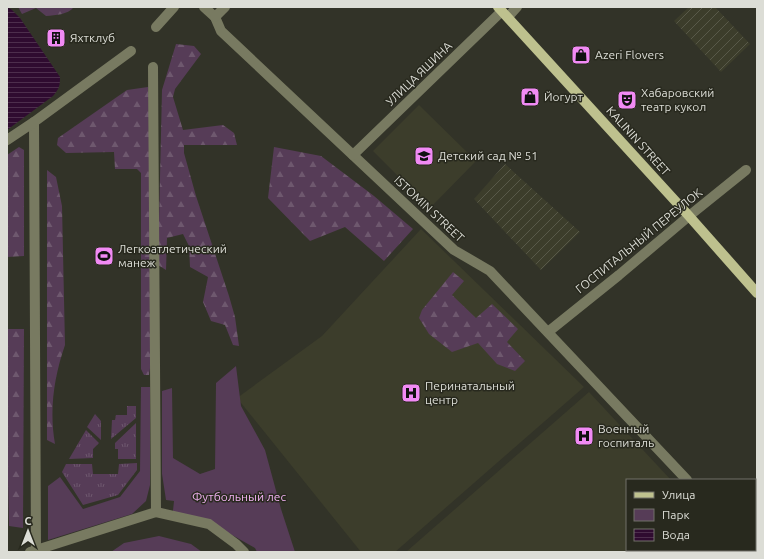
<svg xmlns="http://www.w3.org/2000/svg" width="764" height="559" font-family="Ubuntu,sans-serif">
	<style>
		.built { fill: #3c3d2b }
		.industrial { fill: url(#industrial-furrows) }
		.grass { fill: url(#grass-tufts) }
		.forest { fill: url(#forest-firs) }
		.park { fill: #563c57 }
		.water { fill: url(#water-rules) }
		.lines { fill: none; stroke-linecap: round; stroke-linejoin: round }
		.minor { stroke: #787a61; stroke-width: 10 }
		.major { stroke: #bec18e; stroke-width: 10 }
		.labels { text-anchor: middle; stroke-width: 3; stroke-linejoin: round; paint-order: stroke }
		.poi-label { font-size: 12px; fill: #dcddd6; stroke: #28291e; text-anchor: start }
		.street-label { font-size: 12px; fill: #dcddd6; stroke: #28291e }
		.park-label { font-size: 12px; fill: #f2b2f3; stroke: #28291e }
	</style>
	<defs>
		<pattern id="industrial-furrows" width="10" height="10" patternUnits="userSpaceOnUse"><rect width="10" height="10" fill="#3c3d2b"/><path d="M-1 1l2-2M0 10L10 0M9 11l2-2" fill="none" stroke="#585949"/></pattern>
		<pattern id="grass-tufts" width="24" height="20" patternUnits="userSpaceOnUse"><rect width="24" height="20" fill="#563c57"/><path d="M3 7l-1-3M5 7V3M7 7l1-3M15 17l-1-3M17 17v-4M19 17l1-3" fill="none" stroke="#6e586e"/></pattern>
		<pattern id="forest-firs" width="22" height="20" patternUnits="userSpaceOnUse"><rect width="22" height="20" fill="#563c57"/><path d="M5 1l3.5 6h-7zM16 11l3.5 6h-7z" fill="#6e586e"/></pattern>
		<pattern id="water-rules" width="6" height="5" patternUnits="userSpaceOnUse"><rect width="6" height="5" fill="#2f0b30"/><path d="M0 2.5h6" fill="none" stroke="#4d2e4d"/></pattern>
	</defs>
	<rect width="100%" height="100%" fill="#323328"/>
	<g class="built">
		<polygon points="419,105 476,161 430,208 373,151"/>
		<polygon points="421,229 584,387 395,552 361,552 237,398 322,336"/>
		<polygon points="589,392 671,480 627,480 627,550 736,550 738,552 406,552"/>
	</g>
	<g class="industrial">
		<polygon points="689,7 715,7 750,44 721,72 674,21"/>
		<polygon points="505,164 580,232 541,270 474,199"/>
	</g>
	<g class="grass">
		<polygon points="127,406 136,406 136,418 111,439 112,420 115,420 116,415 127,415"/>
		<polygon points="95,414 101,421 101,440 87,427"/>
		<polygon points="136,423 136,459 118,459 118,449 115,449 115,443"/>
		<polygon points="86,430 99,443 93,449 93,458 69,459"/>
		<polygon points="137,463 137,470 118,495 83,505 62,472 66,464 92,464 93,474 118,474 119,464"/>
	</g>
	<g class="forest">
		<path d="M18,7H74C67,15 56,15 46,16L36,8L22,14Z"/>
		<polygon points="176,44 194,46 201,54 175,89 173,97 183,130 223,125 234,133 237,145 184,145 184,153 196,196 229,296 235,317 239,346 233,345 225,325 211,321 203,302 208,277 190,267 189,246 183,234 167,238 166,270 158,265 162,90"/>
		<polygon points="148,87 150,105 150,368 149,375 144,375 141,369 141,173 137,169 115,169 114,152 66,153 57,145 58,138 127,90"/>
		<polygon points="19,147 24,150 24,256 7,257 7,155"/>
		<polygon points="274,147 321,156 374,196 413,229 384,261 345,227 310,241 268,198"/>
		<path d="M47,170L56,177L62,206L65,345C54,377 49,410 55,444L47,440Z"/>
		<polygon points="453,272 464,281 452,295 476,318 492,304 518,329 507,342 525,361 515,371 497,364 478,343 452,352 429,334 419,318 422,310"/>
		<polygon points="7,329 24,329 23,528 9,526 7,434"/>
	</g>
	<g class="park">
		<polygon points="236,366 241,406 265,450 281,509 295,552 257,552 255,548 225,531 172,520 174,501 166,500 162,474 162,391 172,388 173,458 200,474 215,469 216,383"/>
		<polygon points="141,387 150,387 150,485 146,501 132,514 48,540 48,486 60,477 83,509 120,497 140,471"/>
		<polygon points="159,536 191,544 202,552 111,552 124,543"/>
	</g>
	<path class="water" d="M7,7L12,10L20,18L60,77C60,86 59,89 53,96L7,130Z"/>
	<g class="lines">
		<g class="minor">
			<polyline points="204,7 215,17 221,31 454,250 490,271 687,480"/>
			<polyline points="215,17 225,7"/>
			<polyline points="508,17 517,7"/>
			<polyline points="156,27 174,7"/>
			<polyline points="34,122 36,552"/>
			<polyline points="7,140 34,122 131,51"/>
			<polyline points="353,155 502,11"/>
			<polyline points="548,332 619,275 689,216 746,170"/>
			<polyline points="156,512 209,524 236,544 244,552"/>
			<polyline points="753,550 755,552"/>
			<polyline points="30,552 156,512 153,67"/>
		</g>
		<polyline class="major" points="498,7 689,216 757,293"/>
	</g>
	<defs>
		<symbol id="building-square" viewBox="-11 -11 22 22"><rect x="-9" y="-9" width="18" height="18" rx="4" fill="#f18af4" stroke="#28291e"/><path d="M-4-6H4V6H1V3H-1V6H-4ZM-2.5-4.3h1.7v1.8h-1.7ZM.8-4.3h1.7v1.8H.8ZM-2.5-1h1.7V.8h-1.7ZM.8-1h1.7V.8H.8Z" fill="#111"/></symbol>
		<symbol id="shop-square" viewBox="-11 -11 22 22"><rect x="-9" y="-9" width="18" height="18" rx="4" fill="#f18af4" stroke="#28291e"/><path d="M-5-2.5h2.3a2.7 3.5 0 0 1 5.4 0H5L5.5 6h-11ZM-1.5-2.5h3a1.5 2.3 0 0 0-3 0Z" fill="#111"/></symbol>
		<symbol id="theatre-square" viewBox="-11 -11 22 22"><rect x="-9" y="-9" width="18" height="18" rx="4" fill="#f18af4" stroke="#28291e"/><path d="M-5-5.5Q0-4 5-5.5V0Q5 5 0 6Q-5 5-5 0ZM-3.3-2.5H-1v1.5H-3.3ZM1-2.5H3.3v1.5H1ZM-2.8 1Q0 5.5 2.8 1Z" fill="#111"/></symbol>
		<symbol id="school-square" viewBox="-11 -11 22 22"><rect x="-9" y="-9" width="18" height="18" rx="4" fill="#f18af4" stroke="#28291e"/><path d="M0-5L7-2L0 1L-7-2ZM-4 1L0 2.5L4 1V4Q0 6-4 4Z" fill="#111"/></symbol>
		<symbol id="stadium-square" viewBox="-11 -11 22 22"><rect x="-9" y="-9" width="18" height="18" rx="4" fill="#f18af4" stroke="#28291e"/><path d="M0-5a6.5 5 0 1 0 0 10a6.5 5 0 1 0 0-10ZM-3.5-1.8h7v3.6h-7Z" fill="#111"/></symbol>
		<symbol id="hospital-square" viewBox="-11 -11 22 22"><rect x="-9" y="-9" width="18" height="18" rx="4" fill="#f18af4" stroke="#28291e"/><path d="M-5-5h3v3.5h4V-5h3V5h-3V1.5h-4V5h-3Z" fill="#111"/></symbol>
	</defs>
	<g fill-rule="evenodd">
		<use href="#building-square" x="45" y="27" width="22" height="22"/>
		<use href="#shop-square" x="570" y="44" width="22" height="22"/>
		<use href="#shop-square" x="519" y="86" width="22" height="22"/>
		<use href="#theatre-square" x="616" y="89" width="22" height="22"/>
		<use href="#school-square" x="413" y="145" width="22" height="22"/>
		<use href="#stadium-square" x="93" y="245" width="22" height="22"/>
		<use href="#hospital-square" x="400" y="382" width="22" height="22"/>
		<use href="#hospital-square" x="573" y="425" width="22" height="22"/>
	</g>
	<g class="labels">
		<g class="poi-label">
			<text x="70" y="42">Яхтклуб</text>
			<text x="595" y="59">Azeri Flovers</text>
			<text x="641" y="97">Хабаровский<tspan x="641" dy="14">театр кукол</tspan></text>
			<text x="544" y="101">Йогурт</text>
			<text x="438" y="160">Детский сад № 51</text>
			<text x="118" y="253">Легкоатлетический<tspan x="118" dy="14">манеж</tspan></text>
			<text x="425" y="390">Перинатальный<tspan x="425" dy="14">центр</tspan></text>
			<text x="598" y="433">Военный<tspan x="598" dy="14">госпиталь</tspan></text>
		</g>
		<g class="street-label">
			<text transform="translate(419 74) rotate(-44)" y="4">УЛИЦА ЯШИНА</text>
			<text transform="translate(638 141) rotate(48)" y="4">KALININ STREET</text>
			<text transform="translate(429 209) rotate(43)" y="4">ISTOMIN STREET</text>
			<text transform="translate(639 241) rotate(-39)" y="4">ГОСПИТАЛЬНЫЙ ПЕРЕУЛОК</text>
		</g>
		<g class="park-label">
			<text x="239" y="501">Футбольный лес</text>
		</g>
	</g>
	<rect width="764" height="559" fill="none" stroke="#dcddd6" stroke-width="16"/>
	<rect x="626" y="479" width="130" height="72" fill="#28291e" stroke="#707168"/>
	<rect x="634" y="492" width="20" height="6" fill="#bec18e" stroke="#707168"/>
	<text x="662" y="499" font-size="12" fill="#dcddd6">Улица</text>
	<rect x="634" y="509" width="20" height="12" fill="#563c57" stroke="#707168"/>
	<text x="662" y="519" font-size="12" fill="#dcddd6">Парк</text>
	<rect x="634" y="529" width="20" height="12" fill="url(#water-rules)" stroke="#707168"/>
	<text x="662" y="539" font-size="12" fill="#dcddd6">Вода</text>
	<g transform="translate(28 531)" stroke="#28291e" stroke-width="3" paint-order="stroke">
	<path d="M0-3L7 15L0 10L-7 15Z" fill="#dcddd6"/>
	<text y="-6" font-size="11" font-weight="bold" text-anchor="middle" fill="#dcddd6">С</text>
	</g>
</svg>
